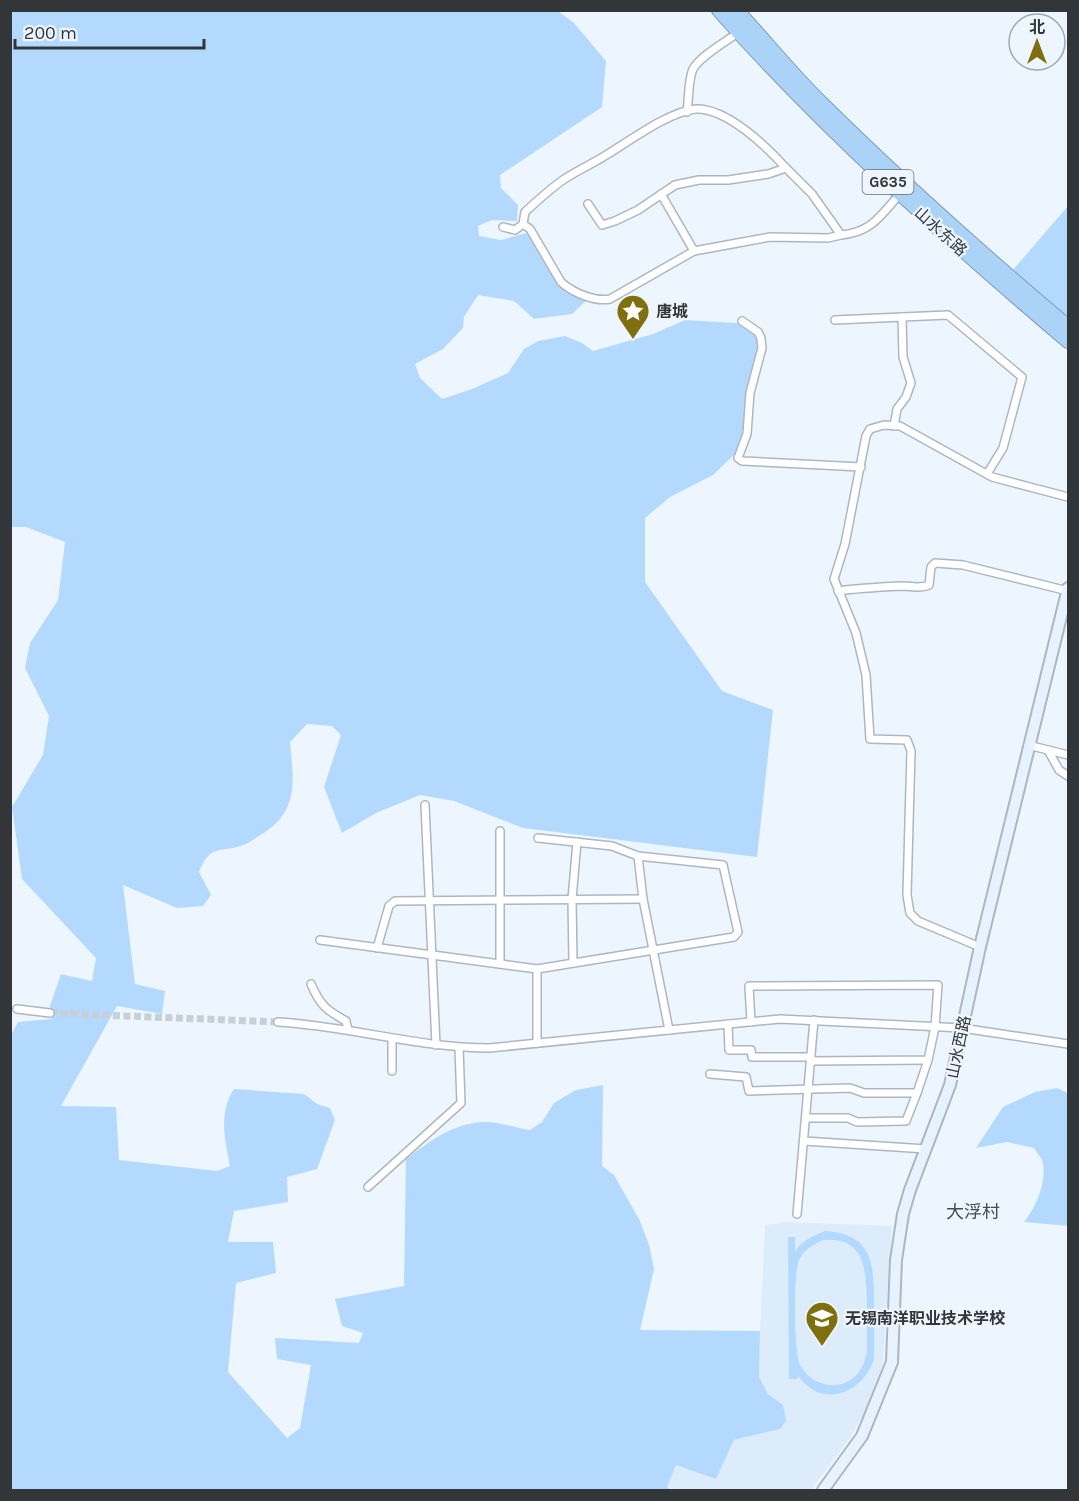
<svg xmlns="http://www.w3.org/2000/svg" width="1079" height="1501" font-family="Karla,'Noto Sans SC',sans-serif">
	<style>
		.built { fill: #ddecfb }
		.green { fill: #b3dafe; fill-rule: evenodd }
		.lines { fill: none; stroke-linecap: round; stroke-linejoin: round }
		.street-tunnel { stroke: #c8d0d7; stroke-width: 7; stroke-dasharray: 7 3.5; stroke-linecap: butt }
		.street-casing { stroke: #aeb7c0; stroke-width: 10 }
		.secondary-casing { stroke: #aeb7c0; stroke-width: 14 }
		.highway-casing { stroke: #819bb4; stroke-width: 16 }
		.street { stroke: #fff; stroke-width: 7 }
		.secondary { stroke: #e6f2fd; stroke-width: 10 }
		.highway { stroke: #abd2f7; stroke-width: 14 }
		.labels { text-anchor: middle; stroke-width: 4.5; stroke-linejoin: round; paint-order: stroke }
		.shield { fill: #edf6ff; stroke: #6a7074; stroke-width: 1.5 }
		.shield-label { font-size: 15px; font-weight: bold; fill: #323639 }
		.street-label { font-size: 16px; fill: #323639; stroke: #edf6ff }
		.poi-label { font-size: 16px; font-weight: bold; fill: #323639; stroke: #edf6ff; text-anchor: start }
		.neighbourhood-label { font-size: 18px; fill: #454d54; stroke: #edf6ff }
	</style>
	<rect width="100%" height="100%" fill="#edf6ff"/>
	<polygon class="built" points="787,1222 892,1226 883,1363 867,1407 850,1438 811,1490 671,1490 667,1487 676,1464 716,1479 734,1440 780,1429 783,1405 768,1394 759,1377 760,1331 765,1225"/>
	<g class="green">
		<path d="M11,11H558L574,23L606,61L602,107L500,175L501,188L518,205L517,221L492,220L478,226L479,236L501,240L527,233L555,281L566,292L586,301L572,314L534,319L514,301L478,295L464,317L463,328L443,349L415,364L420,378L442,399L472,389L508,373L524,349L538,341L565,336L582,343L593,351L653,334L685,320L752,324L763,353L742,447L713,475L670,497L645,518V582L722,691L773,710L757,857L523,828L454,801L420,795L376,813L342,833L324,787L341,735L332,726L307,724L290,742C294,783 299,813 259,836C254,839 249,843 243,845C220,854 211,842 199,872L211,895L203,906L177,908L123,885L135,984L165,991L162,1014L117,1006L61,1106L116,1107L119,1160L217,1171L230,1166C225,1139 218,1114 234,1089L304,1094L317,1104L330,1108L335,1120L317,1169L287,1177L288,1202L234,1211L228,1242H273L276,1273L236,1283L228,1372L287,1438L300,1428L311,1365L277,1359L275,1338L359,1343L363,1333L342,1326L335,1299L404,1286L406,1159C430,1141 452,1124 483,1122C496,1121 516,1128 530,1130L542,1122L554,1103L576,1090L603,1085L602,1166L614,1175L639,1219L649,1245L654,1269L640,1330L760,1331L759,1377L768,1394L783,1405L786,1421L780,1429L734,1440L716,1479L676,1465L667,1487L671,1490H11L10,1037L18,1022L52,1019L50,1006L61,974L92,981L96,958L22,879L12,807L43,755L49,716L25,668L30,643L58,600L65,542L26,527H11Z"/>
		<polygon points="1068,206 1068,319 1012,271"/>
		<path d="M1057,1088L1068,1093V1226L1024,1222C1036,1207 1048,1180 1042,1160C1040,1156 1036,1152 1034,1148L1007,1142L976,1148L1003,1107L1035,1092Z"/>
		<path d="M825,1231C873,1234 874,1264 874,1304C874,1322 874,1341 874,1359C867,1381 845,1400 820,1393C811,1390 804,1383 798,1376L797,1379H789L788,1237H795V1251C803,1240 813,1236 825,1231ZM823,1240C867,1236 866,1273 867,1305C867,1321 867,1336 867,1352C865,1359 863,1367 858,1373C842,1393 812,1387 800,1365C794,1353 793,1273 799,1260C804,1249 813,1245 823,1240Z"/>
	</g>
	<g class="lines">
		<polyline class="street-tunnel" points="50,1013 278,1022"/>
		<defs>
			<g id="street">
				<path d="M687,112C689,99 688,80 693,69C700,56 727,41 739,32"/>
				<polyline points="661,194 694,251 770,237 828,238 841,235"/>
				<path d="M588,204L602,225L615,221L638,210L675,185L699,180H728L768,174L786,168L812,194L841,235C872,232 880,216 900,194"/>
				<path d="M523,224L530,229L561,282C573,293 595,302 610,299L694,251"/>
				<path d="M503,227L515,230L523,224L525,212C537,201 550,189 563,180C576,171 590,165 603,157C627,143 669,111 696,109C727,108 767,147 786,168"/>
				<polyline points="835,320 902,317"/>
				<polyline points="742,321 758,332 761,338 762,348 750,393 747,434 738,458 742,461 861,467"/>
				<polyline points="894,426 897,409 906,397 911,383 903,357 902,317 948,315 1022,377 1003,448 987,474"/>
				<path d="M838,591C859,588 880,587 901,586C911,586 920,589 929,585L931,567L935,563L963,565L1068,591"/>
				<polyline points="1028,745 1068,755"/>
				<polyline points="1048,750 1059,770 1068,776"/>
				<polyline points="425,805 436,1045"/>
				<polyline points="500,831 500,964"/>
				<polyline points="638,856 643,899 669,1030"/>
				<polyline points="320,940 537,969 734,937 738,932 723,865 638,856 612,846 538,838"/>
				<polyline points="980,947 918,921 910,913 907,895 911,751 907,740 870,739 866,675 856,633 834,579 845,544 866,436 870,429 884,425 900,426 992,477 1068,497"/>
				<polyline points="377,948 389,906 395,901 643,899"/>
				<polyline points="573,963 572,899 577,842"/>
				<path d="M311,984C320,1005 326,1010 346,1021L348,1030"/>
				<polyline points="17,1009 50,1013"/>
				<path d="M278,1022C350,1026 418,1048 489,1048L780,1019L962,1028L1068,1044"/>
				<polyline points="751,1022 749,986 938,985 935,1027 928,1060 811,1061"/>
				<polyline points="728,1024 729,1050 751,1050 752,1057 811,1057"/>
				<polyline points="537,1043 537,969"/>
				<polyline points="392,1071 392,1039"/>
				<polyline points="710,1074 746,1077 749,1091 850,1088 864,1093 917,1093 928,1060"/>
				<polyline points="807,1118 848,1118 857,1122 906,1121 917,1093"/>
				<polyline points="804,1141 926,1149"/>
				<polyline points="368,1187 461,1103 459,1048"/>
				<polyline points="797,1214 814,1020"/>
			</g>
			<polyline id="secondary" points="823,1490 862,1436 892,1362 896,1260 903,1214 910,1190 950,1085 980,947 1068,588"/>
			<g id="highway">
				<path d="M719,10C826,131 946,237 1068,341"/>
				<path d="M736,10C765,41 792,75 822,104C901,182 984,256 1068,327"/>
			</g>
		</defs>
		<use href="#street" class="street-casing"/>
		<use href="#secondary" class="secondary-casing"/>
		<use href="#highway" class="highway-casing"/>
		<use href="#street" class="street"/>
		<use href="#secondary" class="secondary"/>
		<use href="#highway" class="highway"/>
	</g>
	<defs>
		<symbol id="sight-pin" viewBox="-11 -11 22 30"><path d="M0 17L-7.5 6A9.5 9.5 0 1 1 7.5 6Z" fill="#806f0d" stroke="#edf6ff"/><path d="M0-6L1.8-2.2L6-1.7L2.9 1.2L3.7 5.4L0 3.3L-3.7 5.4L-2.9 1.2L-6-1.7L-1.8-2.2Z" fill="#fff"/></symbol>
		<symbol id="school-pin" viewBox="-11 -11 22 30"><path d="M0 17L-7.5 6A9.5 9.5 0 1 1 7.5 6Z" fill="#806f0d" stroke="#edf6ff"/><path d="M0-5L7-2L0 1L-7-2ZM-4 1L0 2.5L4 1V4Q0 6-4 4Z" fill="#fff"/></symbol>
	</defs>
	<g fill-rule="evenodd">
		<use href="#sight-pin" x="614" y="292" width="38" height="52"/>
		<use href="#school-pin" x="803" y="1299" width="38" height="52"/>
	</g>
	<g class="labels">
		<rect class="shield" x="862.5" y="170" width="51" height="24" rx="4.5"/>
		<g class="shield-label">
			<text x="888" y="187">G635</text>
		</g>
		<g class="street-label">
			<text transform="translate(941 231) rotate(42)" y="6">山水东路</text>
			<text transform="translate(958 1047) rotate(-78)" y="6">山水西路</text>
		</g>
		<g class="poi-label">
			<text x="656" y="317">唐城</text>
			<text x="845" y="1324">无锡南洋职业技术学校</text>
		</g>
		<g class="neighbourhood-label">
			<text x="973" y="1218">大浮村</text>
		</g>
	</g>
	<rect width="1079" height="1501" fill="none" stroke="#323639" stroke-width="24"/>
	<g transform="translate(1037 42)"><circle r="28" fill="#edf6ff" stroke="#a2a9b0" stroke-width="1.5"/>
	<path d="M0-4.5L10 22L0 15L-10 22Z" fill="#806f0d"/>
	<text y="-9" font-size="16" font-weight="bold" text-anchor="middle" fill="#323639">北</text>
	</g>
	<path d="M15 39v9h189v-9" fill="none" stroke="#323639" stroke-width="3"/>
	<text x="24" y="39" font-size="18" fill="#323639" stroke="#edf6ff" stroke-width="4.5" paint-order="stroke">200 m</text>
</svg>
